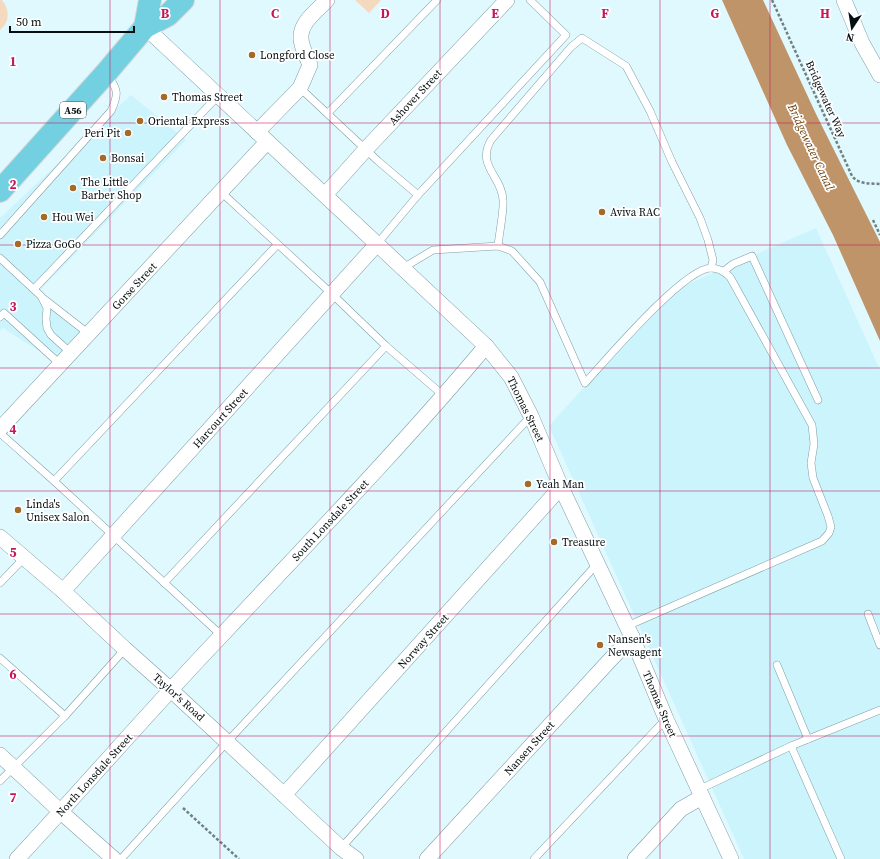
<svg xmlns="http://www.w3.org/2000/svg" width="880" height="859" font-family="'Source Serif 4',serif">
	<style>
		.built { fill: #cbf4fc }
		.green { fill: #f5d9bf }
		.water { fill: #c09469 }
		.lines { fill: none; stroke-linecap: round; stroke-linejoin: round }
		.service-casing { stroke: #7f9da2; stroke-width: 8 }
		.minor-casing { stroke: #7f9da2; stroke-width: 16 }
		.trunk-casing { stroke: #d7d8d9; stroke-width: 24 }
		.path { stroke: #6f8083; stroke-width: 2.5; stroke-dasharray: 3 2; stroke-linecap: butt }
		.service { stroke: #fff; stroke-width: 7 }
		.minor { stroke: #fff; stroke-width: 15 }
		.trunk { stroke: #73d0e0; stroke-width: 22 }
		.grid { fill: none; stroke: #c2185b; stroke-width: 1; stroke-opacity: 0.55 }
		.poi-dot { fill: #a46a2a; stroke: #fff; stroke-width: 1.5 }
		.labels { text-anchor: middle; stroke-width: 3.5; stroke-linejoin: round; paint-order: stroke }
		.shield { fill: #fff; stroke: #505658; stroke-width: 1 }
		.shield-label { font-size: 10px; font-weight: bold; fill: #050e10 }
		.poi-label { font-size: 11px; fill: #050e10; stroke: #fff; text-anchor: start }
		.street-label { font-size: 11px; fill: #050e10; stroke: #fff }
		.water-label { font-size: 12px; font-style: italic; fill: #6f4411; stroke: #fff }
		.grid-label { font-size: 13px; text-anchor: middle; font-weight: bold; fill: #c2185b; stroke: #fff; stroke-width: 3.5; stroke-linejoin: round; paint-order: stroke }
	</style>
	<rect width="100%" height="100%" fill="#e0f9fe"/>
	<g class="built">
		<polygon points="131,95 186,140 39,291 90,334 61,365 3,328 0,331 0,218"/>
		<polygon points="816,228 880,370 880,859 744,859 549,426 661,302 683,286"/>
	</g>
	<g class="green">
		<path d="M0,0H2C10,10 10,22 0,30Z"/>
		<polygon points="355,0 381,0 369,13"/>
	</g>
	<polygon class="water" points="722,0 763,0 816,114 880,242 880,341 833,235 787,145"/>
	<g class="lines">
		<defs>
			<g id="service">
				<polyline points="300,88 378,161 418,195"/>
				<polyline points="328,113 437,0"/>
				<polyline points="221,192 332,294 386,346 444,396"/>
				<path d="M0,235L111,111C119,94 118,90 108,75"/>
				<polyline points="377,244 418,195 566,35 530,0"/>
				<path d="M498,246C499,234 504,212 503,200C502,176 476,166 491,140L571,47L582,38L626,66L650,111L672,162L700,218L708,240L713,260L711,268"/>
				<polyline points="0,258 41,296 47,308 46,319 47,328 51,335 72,354"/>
				<path d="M403,268L433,250L498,246L512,251L540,282L585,383C606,360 684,268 711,268C719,268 725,272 730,277L812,425L814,444L811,463L813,478L828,516L831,527L829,533L822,541L627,626"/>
				<polyline points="724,271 733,264 752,256 818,400"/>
				<polyline points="34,289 218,96"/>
				<polyline points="44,299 89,334"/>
				<polyline points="0,317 4,313 61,365"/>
				<polyline points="0,433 54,481 221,635"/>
				<polyline points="54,481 277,245"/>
				<polyline points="0,583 24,558"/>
				<polyline points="164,583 386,346"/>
				<polyline points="868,614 880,645"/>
				<polyline points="0,658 65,716"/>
				<polyline points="777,665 808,739"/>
				<polyline points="791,746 841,859"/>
				<polyline points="0,781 65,716 125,649"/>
				<polyline points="698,790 791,746 880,710"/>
				<polyline points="341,848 597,564"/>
				<polyline points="121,859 227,742 531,416"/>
				<polyline points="534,859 666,719"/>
			</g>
			<g id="minor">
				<polyline points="844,0 862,43 880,75"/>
				<polyline points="145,27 486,346 511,377 531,416 561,487 632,637 666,719 731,859"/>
				<path d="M257,132L300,88L310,65C307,57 301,47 301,38C300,22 318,10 327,0"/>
				<polyline points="325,195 366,149 507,0"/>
				<polyline points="0,429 267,142"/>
				<polyline points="0,537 63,591 125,649 171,690 284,795 341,848 356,859"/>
				<polyline points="63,591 377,244"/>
				<polyline points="0,755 61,812 114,859"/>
				<polyline points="284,795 561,487"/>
				<path d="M17,859C86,785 152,708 222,635C311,540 402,446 486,346"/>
				<polyline points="427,859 610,660 632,637"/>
				<polyline points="635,859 681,809 702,797"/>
			</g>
			<g id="trunk">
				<polyline points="145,27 150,0"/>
				<polyline points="0,191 106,73 145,27 168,15 183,0"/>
			</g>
		</defs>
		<use href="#service" class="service-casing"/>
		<use href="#minor" class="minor-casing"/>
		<use href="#trunk" class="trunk-casing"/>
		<g class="path">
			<path d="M772,0L852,176C859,185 870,183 880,184"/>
			<polyline points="873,220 880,235"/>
			<polyline points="183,808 239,859"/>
		</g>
		<use href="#service" class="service"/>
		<use href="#minor" class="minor"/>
		<use href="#trunk" class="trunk"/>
	</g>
	<path class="grid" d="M110,0V859M220,0V859M330,0V859M440,0V859M550,0V859M660,0V859M770,0V859M0,123H880M0,245H880M0,368H880M0,491H880M0,614H880M0,736H880"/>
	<g class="poi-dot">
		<circle cx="252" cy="55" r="4"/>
		<circle cx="164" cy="97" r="4"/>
		<circle cx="140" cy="121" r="4"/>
		<circle cx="128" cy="133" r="4"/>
		<circle cx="103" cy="158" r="4"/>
		<circle cx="73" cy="188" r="4"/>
		<circle cx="602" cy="212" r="4"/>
		<circle cx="44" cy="217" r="4"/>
		<circle cx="18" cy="244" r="4"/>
		<circle cx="528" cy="484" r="4"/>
		<circle cx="18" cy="510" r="4"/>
		<circle cx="554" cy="542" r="4"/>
		<circle cx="600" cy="645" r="4"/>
	</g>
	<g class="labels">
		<rect class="shield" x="60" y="102" width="26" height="16" rx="3"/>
		<g class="shield-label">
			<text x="73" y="114">A56</text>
		</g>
		<g class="poi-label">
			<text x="260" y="59">Longford Close</text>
			<text x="172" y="101">Thomas Street</text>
			<text x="148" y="125">Oriental Express</text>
			<text x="120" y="137" text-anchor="end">Peri Pit</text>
			<text x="111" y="162">Bonsai</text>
			<text x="81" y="186">The Little<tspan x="81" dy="13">Barber Shop</tspan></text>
			<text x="610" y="216">Aviva RAC</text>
			<text x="52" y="221">Hou Wei</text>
			<text x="26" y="248">Pizza GoGo</text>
			<text x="536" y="488">Yeah Man</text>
			<text x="26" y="508">Linda's<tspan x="26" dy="13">Unisex Salon</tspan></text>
			<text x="562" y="546">Treasure</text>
			<text x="608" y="643">Nansen's<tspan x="608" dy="13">Newsagent</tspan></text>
		</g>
		<g class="street-label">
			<text transform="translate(415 97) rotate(-47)" y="4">Ashover Street</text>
			<text transform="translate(826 99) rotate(66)" y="4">Bridgewater Way</text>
			<text transform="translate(134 286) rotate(-47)" y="4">Gorse Street</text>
			<text transform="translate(526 409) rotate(64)" y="4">Thomas Street</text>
			<text transform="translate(220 418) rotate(-48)" y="4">Harcourt Street</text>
			<text transform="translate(330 520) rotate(-47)" y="4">South Lonsdale Street</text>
			<text transform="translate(423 641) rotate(-48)" y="4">Norway Street</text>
			<text transform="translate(179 697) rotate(42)" y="4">Taylor's Road</text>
			<text transform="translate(660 704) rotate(67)" y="4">Thomas Street</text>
			<text transform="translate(529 748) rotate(-48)" y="4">Nansen Street</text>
			<text transform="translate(94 775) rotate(-48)" y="4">North Lonsdale Street</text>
		</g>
		<g class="water-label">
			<text transform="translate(811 147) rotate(65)" y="4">Bridgewater Canal</text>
		</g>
	</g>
	<g class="grid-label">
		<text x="165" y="18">B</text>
		<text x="275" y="18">C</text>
		<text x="385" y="18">D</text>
		<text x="495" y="18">E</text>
		<text x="605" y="18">F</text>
		<text x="715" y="18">G</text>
		<text x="825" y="18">H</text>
		<text x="13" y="66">1</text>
		<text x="13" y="189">2</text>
		<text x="13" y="311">3</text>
		<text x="13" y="434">4</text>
		<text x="13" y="557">5</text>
		<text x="13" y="679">6</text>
		<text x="13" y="802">7</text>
	</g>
	<g transform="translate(852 28) rotate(192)" stroke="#ffffff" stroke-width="3" paint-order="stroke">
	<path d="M0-3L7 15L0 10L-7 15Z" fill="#050e10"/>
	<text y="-6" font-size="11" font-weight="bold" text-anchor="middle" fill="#050e10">N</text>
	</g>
	<path d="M10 26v6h124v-6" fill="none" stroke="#050e10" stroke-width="2"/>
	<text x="16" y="26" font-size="12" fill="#050e10" stroke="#ffffff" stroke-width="3" paint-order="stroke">50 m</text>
</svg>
